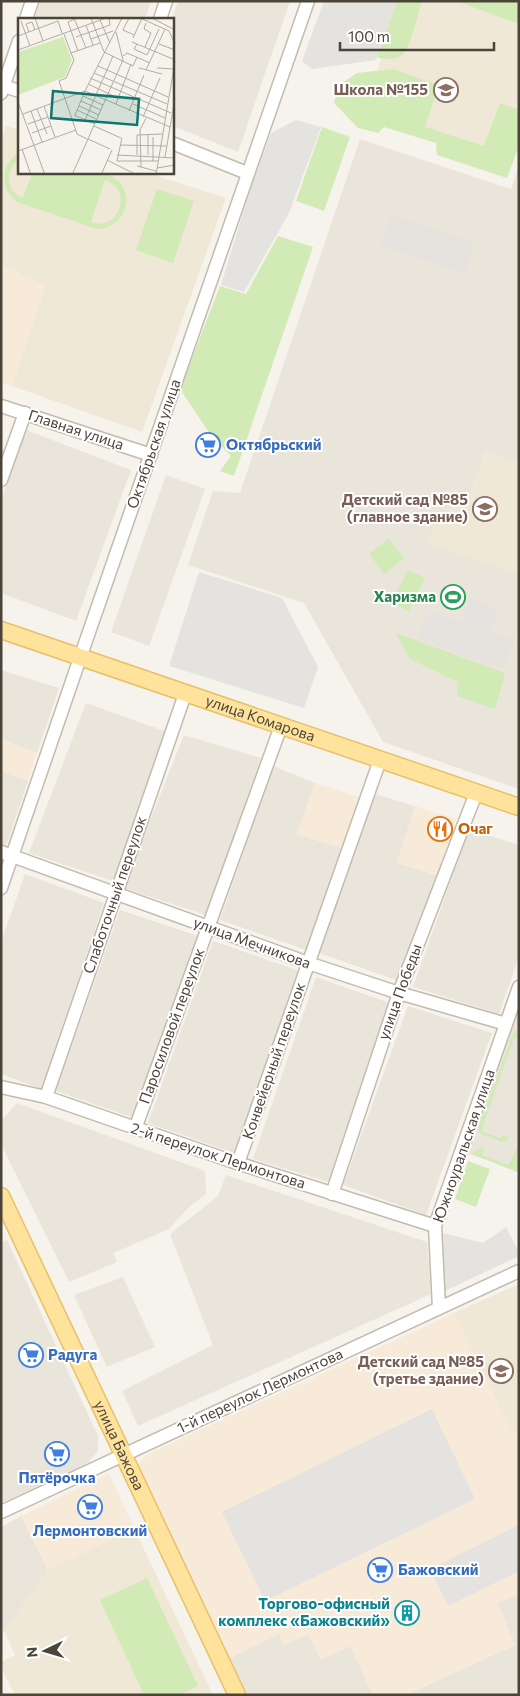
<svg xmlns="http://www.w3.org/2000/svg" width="520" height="1696" font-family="Commissioner,sans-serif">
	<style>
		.residential { fill: #eae5da }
		.commercial { fill: #f7ead8 }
		.industrial { fill: #e6e2dd }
		.education { fill: #efe8d6 }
		.green { fill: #d2eab5; fill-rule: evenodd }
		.parking { fill: #e5e3e0 }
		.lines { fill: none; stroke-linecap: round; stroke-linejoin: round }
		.minor-casing { stroke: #c2bbae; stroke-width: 15 }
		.major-casing { stroke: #e6c16a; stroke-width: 19 }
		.minor { stroke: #fff; stroke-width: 12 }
		.major { stroke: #ffe39c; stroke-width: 16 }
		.labels { text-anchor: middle; stroke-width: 4; stroke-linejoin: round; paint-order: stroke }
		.education-label { font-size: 15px; font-weight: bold; fill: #785e54; stroke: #fff; text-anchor: end }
		.street-label { font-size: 15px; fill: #4b4439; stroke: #fff }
		.shop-label { font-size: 15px; font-weight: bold; fill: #366cbe; stroke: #fff; text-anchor: start }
		.leisure-label { font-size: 15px; font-weight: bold; fill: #27864d; stroke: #fff; text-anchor: end }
		.food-label { font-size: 15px; font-weight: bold; fill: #c56008; stroke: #fff; text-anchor: start }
		.culture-label { font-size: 15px; font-weight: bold; fill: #0d838f; stroke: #fff; text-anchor: end }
		.inset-road { fill: none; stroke: #b2ada4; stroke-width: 1 }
		.view { fill: #0f766e; fill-opacity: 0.15; stroke: #0f766e; stroke-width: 2.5 }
		.inset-edge { fill: none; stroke: #4b4439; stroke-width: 2.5 }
	</style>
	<rect width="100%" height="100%" fill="#f6f3ec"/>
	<g class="residential">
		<polygon points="40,1 151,1 145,19 34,19"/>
		<polygon points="178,1 290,1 238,152 173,126 172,19"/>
		<polygon points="360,139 511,189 519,165 519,463 486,452 470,494 434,523 519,575 519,789 383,742 304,603 188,565 213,491 240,493"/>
		<polygon points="26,430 131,470 76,621 1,593 1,500"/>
		<polygon points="166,475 205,489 149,646 111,632"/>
		<polygon points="1,670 59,688 37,753 1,739"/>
		<polygon points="86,703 167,732 113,881 29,853"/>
		<polygon points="184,735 261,758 206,915 123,888"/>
		<polygon points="273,766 315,783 297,834 344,849 306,950 220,920"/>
		<polygon points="1,771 28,781 5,849 1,847"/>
		<polygon points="372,793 415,806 397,863 437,875 399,981 319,953"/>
		<polygon points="469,829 519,845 519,956 499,1014 413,987"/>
		<polygon points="25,874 104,903 41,1089 1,1074 1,942"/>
		<polygon points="120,910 198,936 134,1118 56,1091"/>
		<polygon points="213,941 300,971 237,1154 148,1123"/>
		<polygon points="316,977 392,1004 331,1183 253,1159"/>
		<polygon points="408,1006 492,1033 426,1215 343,1185"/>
		<polygon points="519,1008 519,1171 466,1153"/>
		<polygon points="17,1103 205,1171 206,1194 189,1207 169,1229 113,1253 117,1262 69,1282 1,1144 1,1121"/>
		<polygon points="226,1175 427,1242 431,1294 138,1426 122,1391 213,1345 170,1234 218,1196"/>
		<polygon points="7,1240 98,1436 98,1451 85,1466 1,1503 1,1243"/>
		<polygon points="123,1277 155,1347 107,1367 74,1295"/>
		<polygon points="21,1516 48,1570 4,1631 1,1633 1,1527"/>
		<polygon points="519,1593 519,1695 406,1695 515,1645 497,1603"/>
		<polygon points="279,1634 284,1645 308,1634 350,1645 373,1695 243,1695 226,1660"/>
	</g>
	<g class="commercial">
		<polygon points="1,265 46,286 12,386 1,383"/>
		<polygon points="1,739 37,753 28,781 1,771"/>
		<polygon points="315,783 361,798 344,849 297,834"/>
		<polygon points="415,806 456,819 437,875 397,863"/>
		<polygon points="454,1313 513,1432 519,1430 519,1593 498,1603 515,1645 406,1695 373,1695 350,1646 321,1660 308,1634 284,1645 279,1634 226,1660 137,1468 141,1460 154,1451"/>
		<polygon points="109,1473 134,1528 48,1570 21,1516"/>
	</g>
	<g class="industrial">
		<polygon points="392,215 475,243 464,274 381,245"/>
		<polygon points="428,610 514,639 503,669 418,640"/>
	</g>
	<g class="education">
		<polygon points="397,1 453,1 457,3 458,1 519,1 519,118 493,156 365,116 381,59 377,57"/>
		<polygon points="6,126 19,130 19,172 148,173 226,198 142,432 12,386 46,286 1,265 1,141"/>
		<polygon points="486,452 519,463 519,575 428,543 434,523 470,494"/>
		<polygon points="519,1284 519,1430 513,1433 454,1313"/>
		<polygon points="134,1528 213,1695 15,1695 1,1667 1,1662 15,1655 4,1631 48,1570"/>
	</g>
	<g class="green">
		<path d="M397,1H422C418,13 411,45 403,54C398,60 384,60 377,57Z"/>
		<polygon points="459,1 519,1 519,24 459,2"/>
		<polygon points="393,69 439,85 425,127 484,146 500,103 519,110 519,146 507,178 437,155 436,143 384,127 378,133 358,128 334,103 339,85 357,73"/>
		<polygon points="322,127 350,137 324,211 296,201"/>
		<path d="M19,153V159C5,170 5,191 23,198L32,173C49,172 95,169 109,175C138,188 128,228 97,229L17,202C0,189 0,164 19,153ZM105,180C134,188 119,233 91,222Z"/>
		<polygon points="157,189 194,201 173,263 136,250"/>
		<polygon points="278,236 313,247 234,476 220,471 231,456 212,437 180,389 220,286 246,294"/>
		<polygon points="389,539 404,558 384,574 369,554"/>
		<polygon points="408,570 425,578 409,611 391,603"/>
		<polygon points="396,633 505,673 495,709 457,696 458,682 410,659"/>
		<polygon points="519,1030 519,1039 514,1038 481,1131 501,1138 503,1135 509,1137 507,1141 502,1142 479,1133 478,1128 512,1036 514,1032"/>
		<polygon points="519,1144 519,1173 472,1154 481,1147 484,1148 482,1155 508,1165"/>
		<polygon points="468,1161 490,1169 476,1207 455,1199"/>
		<polygon points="147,1578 198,1686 180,1695 144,1695 100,1600"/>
	</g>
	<g class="parking">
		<polygon points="324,1 397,1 376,60 312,69 302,61"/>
		<polygon points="296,120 321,127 289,213 244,292 221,285 250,190 271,133"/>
		<polygon points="199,572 282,598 318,667 304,708 169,666"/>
		<polygon points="470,598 498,609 491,630 462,620"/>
		<polygon points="506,1227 519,1252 519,1256 445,1291 443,1233 483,1243"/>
		<polygon points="432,1409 475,1499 265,1601 222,1512"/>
		<polygon points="519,1525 519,1571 448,1606 430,1569"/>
	</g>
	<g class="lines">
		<defs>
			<g id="minor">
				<polyline points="26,19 32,1"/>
				<polyline points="160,19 166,1"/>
				<polyline points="1,85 19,91"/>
				<polyline points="1,93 19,41"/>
				<polyline points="172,143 247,173"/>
				<polyline points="1,406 151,455"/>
				<polyline points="1,480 25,413"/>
				<polyline points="1,852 308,963 399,993 506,1024"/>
				<polyline points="1,888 80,658 308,1"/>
				<polyline points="1,1087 46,1097 231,1161 435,1226"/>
				<polyline points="46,1097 185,694"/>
				<polyline points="135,1129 281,726"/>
				<polyline points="238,1163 380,760"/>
				<polyline points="332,1194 399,993 476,793"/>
				<polyline points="439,1308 435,1226 519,987"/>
				<polyline points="1,1512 519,1271"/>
			</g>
			<g id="major">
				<path id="s1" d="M1,630L519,807"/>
				<path id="s2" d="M1,1196L237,1695"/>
			</g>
		</defs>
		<use href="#minor" class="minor-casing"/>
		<use href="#major" class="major-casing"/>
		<use href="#minor" class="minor"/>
		<use href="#major" class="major"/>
	</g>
	<defs>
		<symbol id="school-ring" viewBox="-11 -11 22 22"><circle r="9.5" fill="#fff" stroke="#8d6e63" stroke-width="1.5"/><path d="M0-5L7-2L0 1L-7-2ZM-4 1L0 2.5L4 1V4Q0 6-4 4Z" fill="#8d6e63"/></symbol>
		<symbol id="supermarket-ring" viewBox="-11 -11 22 22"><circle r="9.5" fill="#fff" stroke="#3f7fe0" stroke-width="1.5"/><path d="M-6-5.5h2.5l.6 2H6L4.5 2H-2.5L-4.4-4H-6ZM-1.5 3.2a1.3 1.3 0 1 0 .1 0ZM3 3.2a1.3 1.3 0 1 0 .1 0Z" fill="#3f7fe0"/></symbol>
		<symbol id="stadium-ring" viewBox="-11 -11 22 22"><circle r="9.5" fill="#fff" stroke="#2e9e5b" stroke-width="1.5"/><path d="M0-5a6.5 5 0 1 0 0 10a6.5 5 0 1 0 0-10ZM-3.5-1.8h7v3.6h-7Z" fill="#2e9e5b"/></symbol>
		<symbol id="restaurant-ring" viewBox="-11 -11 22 22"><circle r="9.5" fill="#fff" stroke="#e8710a" stroke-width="1.5"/><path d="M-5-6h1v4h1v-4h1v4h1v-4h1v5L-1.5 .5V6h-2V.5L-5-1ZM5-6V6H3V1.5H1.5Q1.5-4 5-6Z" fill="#e8710a"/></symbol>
		<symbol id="building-ring" viewBox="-11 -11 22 22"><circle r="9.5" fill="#fff" stroke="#0f9aa8" stroke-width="1.5"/><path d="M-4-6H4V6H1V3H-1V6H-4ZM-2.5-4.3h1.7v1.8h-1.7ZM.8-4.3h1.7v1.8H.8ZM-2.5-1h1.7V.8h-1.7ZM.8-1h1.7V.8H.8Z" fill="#0f9aa8"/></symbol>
	</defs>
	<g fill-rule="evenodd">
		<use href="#school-ring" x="432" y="76" width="28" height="28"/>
		<use href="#supermarket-ring" x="194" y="431" width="28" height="28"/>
		<use href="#school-ring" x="471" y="495" width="28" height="28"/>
		<use href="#stadium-ring" x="439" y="583" width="28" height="28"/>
		<use href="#restaurant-ring" x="426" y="815" width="28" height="28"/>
		<use href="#supermarket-ring" x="17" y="1341" width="28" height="28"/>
		<use href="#school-ring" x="487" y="1357" width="28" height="28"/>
		<use href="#supermarket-ring" x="43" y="1440" width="28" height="28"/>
		<use href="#supermarket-ring" x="76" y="1493" width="28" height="28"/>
		<use href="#supermarket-ring" x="366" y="1556" width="28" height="28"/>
		<use href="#building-ring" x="393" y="1599" width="28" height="28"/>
	</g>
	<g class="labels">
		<g class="education-label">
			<text x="428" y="95">Школа №155</text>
			<text x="468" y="505">Детский сад №85<tspan x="468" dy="17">(главное здание)</tspan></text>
			<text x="484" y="1367">Детский сад №85<tspan x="484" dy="17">(третье здание)</tspan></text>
		</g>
		<g class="street-label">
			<text transform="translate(76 430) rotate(18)" y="5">Главная улица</text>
			<text transform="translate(154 444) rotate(-71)" y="5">Октябрьская улица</text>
			<text dy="5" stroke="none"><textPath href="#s1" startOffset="274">улица Комарова</textPath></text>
			<text transform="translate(115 895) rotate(-71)" y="5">Слаботочный переулок</text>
			<text transform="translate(252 943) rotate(20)" y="5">улица Мечникова</text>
			<text transform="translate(400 992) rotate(-70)" y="5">улица Победы</text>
			<text transform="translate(172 1026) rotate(-70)" y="5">Паросиловой переулок</text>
			<text transform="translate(274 1061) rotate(-71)" y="5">Конвейерный переулок</text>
			<text transform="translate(464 1146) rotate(-71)" y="5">Южноуральская улица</text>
			<text transform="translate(218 1156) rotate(18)" y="5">2-й переулок Лермонтова</text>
			<text transform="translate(260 1391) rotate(-25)" y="5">1-й переулок Лермонтова</text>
			<text dy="5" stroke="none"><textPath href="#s2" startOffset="276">улица Бажова</textPath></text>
		</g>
		<g class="shop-label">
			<text x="226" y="450">Октябрьский</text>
			<text x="48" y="1360">Радуга</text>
			<text x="57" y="1483" text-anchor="middle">Пятёрочка</text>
			<text x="90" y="1536" text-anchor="middle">Лермонтовский</text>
			<text x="398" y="1575">Бажовский</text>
		</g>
		<g class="leisure-label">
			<text x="436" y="602">Харизма</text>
		</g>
		<g class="food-label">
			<text x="458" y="834">Очаг</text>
		</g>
		<g class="culture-label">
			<text x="390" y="1609">Торгово-офисный<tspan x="390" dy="17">комплекс «Бажовский»</tspan></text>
		</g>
	</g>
	<g transform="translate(18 18)">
		<rect width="156" height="156" fill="#f6f3ec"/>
		<path d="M45,19L54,42L47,59L0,77V34Z" fill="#d2eab5"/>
		<path class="inset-road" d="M17,0L25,23M56,0L68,30M73,0L86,34L115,48L119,39M111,0L105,12L116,17M122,0L151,13L157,26M134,0L157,12M57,1L50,4L60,33M82,2L92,25M3,3L12,28M68,7L75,27M11,14L8,6L14,4L17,12M46,16L53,35M0,18L40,3L44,15M58,19L92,7L91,0M115,20L124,0M73,21L95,13M114,24L155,41M119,26L116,31L129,37L141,11M141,26L157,32M127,29L133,15L126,11L128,5M0,32L88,0M105,38L109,35L132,45M80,48L150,79M121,50L144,56M139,50L155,51M128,52L147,11M76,55L149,86M72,60L153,95M70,66L100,80M65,78L85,87M63,83L83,92M0,84L27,157M98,86L113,46M115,86L147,100M26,88L37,119M61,88L81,97M19,91L29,116M59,92L78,101M13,93L24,124M111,93L126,57M5,96L67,73L104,0M56,97L77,106M57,97L67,73L152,109M125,99L142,60M67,102L95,38M10,106L30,99M76,108L103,120M14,115L33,108M130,116V137M135,119V143M69,121L59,116L41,63L48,60L56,42L53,35L82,25M70,121L92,131M102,127L148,128M4,131L13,157M0,133L58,112M99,137L157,140M119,137V117L144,116M147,139L157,80M89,142L119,157M99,143H140M99,143L104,120M119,148L138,153M123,149L122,112L128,100M139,150L157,147M54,157L105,42L98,14M83,157L94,132M138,157L157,43"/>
		<path class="view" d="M35,73L121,81L119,107L33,100Z"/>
		<rect width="156" height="156" class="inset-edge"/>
	</g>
	<rect width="520" height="1696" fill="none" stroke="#4b4439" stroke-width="5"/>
	<g transform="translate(45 1651) rotate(265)" stroke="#ffffff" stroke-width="4" paint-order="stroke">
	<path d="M0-4L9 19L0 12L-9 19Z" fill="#4b4439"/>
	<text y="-8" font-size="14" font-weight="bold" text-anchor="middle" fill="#4b4439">N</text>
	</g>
	<path d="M340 42v8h154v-8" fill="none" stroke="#4b4439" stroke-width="2.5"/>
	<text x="348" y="42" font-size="15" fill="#4b4439" stroke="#ffffff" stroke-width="4" paint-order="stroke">100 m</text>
</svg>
